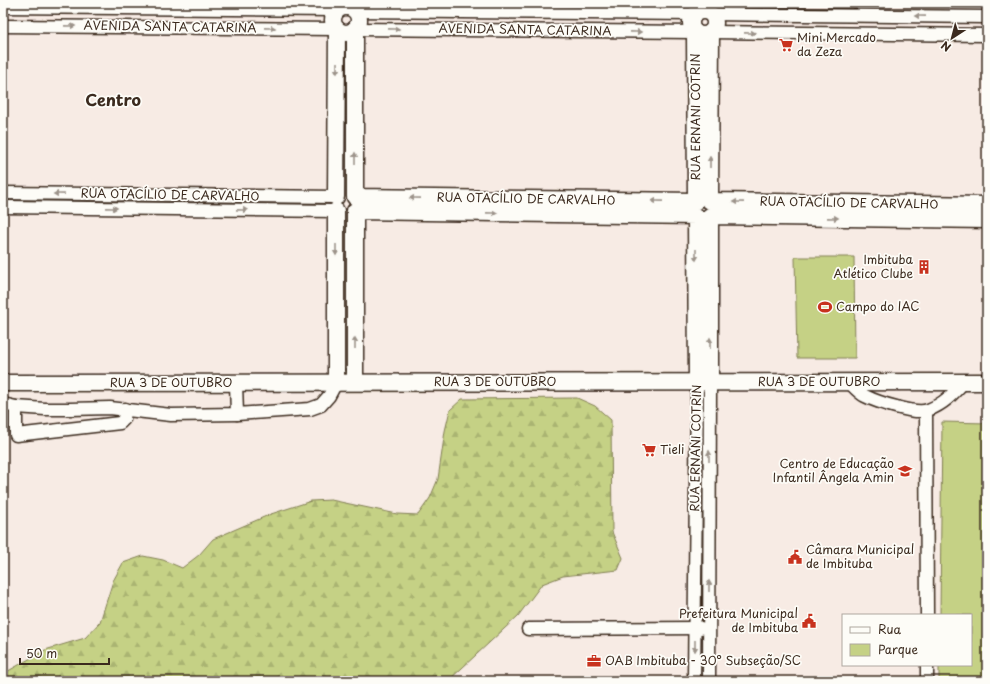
<svg xmlns="http://www.w3.org/2000/svg" width="990" height="684" font-family="'Playpen Sans',sans-serif">
	<style>
		.forest { fill: url(#forest-firs); stroke: #807e52 }
		.park { fill: #c5d185; stroke: #807e52 }
		.lines { fill: none; stroke-linecap: round; stroke-linejoin: round }
		.street-casing { stroke: #3b2a1e; stroke-width: 15 }
		.secondary-casing { stroke: #3b2a1e; stroke-width: 19 }
		.street { stroke: #fdfcf7; stroke-width: 12 }
		.secondary { stroke: #fdfcf7; stroke-width: 16 }
		.oneway { fill: #9c938a }
		.labels { text-anchor: middle; stroke-width: 3.5; stroke-linejoin: round; paint-order: stroke }
		.street-label { font-size: 12px; fill: #3b2a1e; stroke: #fdfcf7 }
		.poi-label { font-size: 12px; fill: #3b2a1e; stroke: #fdfcf7; text-anchor: start }
		.district-label { font-size: 16px; font-weight: bold; fill: #3b2a1e; stroke: #fdfcf7 }
	</style>
	<defs>
		<pattern id="forest-firs" width="22" height="20" patternUnits="userSpaceOnUse"><rect width="22" height="20" fill="#c5d185"/><path d="M5 1l3.5 6h-7zM16 11l3.5 6h-7z" fill="#aab472"/></pattern>
	</defs>
	<rect width="100%" height="100%" fill="#f7ebe4"/>
	<filter id="ink" filterUnits="userSpaceOnUse"><feTurbulence type="fractalNoise" baseFrequency=".025" numOctaves="2"/><feDisplacementMap in="SourceGraphic" scale="8" xChannelSelector="R" yChannelSelector="G"/><feConvolveMatrix kernelMatrix="1 2 1 2 8 2 1 2 1" color-interpolation-filters="sRGB"/></filter>
	<g filter="url(#ink)">
		<polygon class="forest" points="577,398 595,406 611,420 612,532 623,558 618,570 563,576 542,584 518,616 448,681 3,681 3,674 45,650 85,638 100,622 113,581 123,563 143,556 163,560 182,568 199,555 213,539 271,514 311,501 331,500 397,514 418,515 430,498 438,479 445,431 450,410 462,399"/>
		<g class="park">
			<polygon points="795,257 854,257 855,358 797,358"/>
			<polygon points="942,422 987,423 987,681 939,681 939,665 971,665 971,615 940,615"/>
		</g>
		<g class="lines">
			<defs>
				<g id="street">
					<polyline points="3,7 337,10"/>
					<polyline points="355,11 695,14"/>
					<polyline points="711,14 987,17"/>
					<polyline points="3,26 337,29"/>
					<polyline points="355,29 695,32"/>
					<polyline points="711,32 987,35"/>
					<polyline points="3,193 336,197"/>
					<polyline points="3,207 336,211"/>
					<path d="M849,382C854,387 859,393 865,396C877,402 916,415 928,410C944,404 953,394 964,382"/>
					<polyline points="236,383 237,414"/>
					<polyline points="3,404 16,407 45,409 70,409 110,408 171,415 237,414 310,409 321,405 329,396 336,383"/>
					<polyline points="16,407 16,435 120,423 124,419 125,409"/>
					<polyline points="926,411 927,615"/>
					<polyline points="528,629 701,628"/>
					<polyline points="927,665 927,681"/>
					<polyline points="694,681 697,383"/>
					<polyline points="709,681 710,382"/>
				</g>
				<g id="secondary">
					<circle cx="346" cy="20" r="13"/>
					<circle cx="703" cy="23" r="12"/>
					<polyline points="355,29 355,197 696,201 695,32"/>
					<polyline points="711,32 710,201 987,205"/>
					<polyline points="336,197 337,29"/>
					<polyline points="355,382 355,211 696,216 697,383"/>
					<polyline points="710,382 710,216 987,220"/>
					<polyline points="3,383 987,382"/>
					<polyline points="336,383 336,211"/>
				</g>
			</defs>
			<use href="#street" class="street-casing"/>
			<use href="#secondary" class="secondary-casing"/>
			<use href="#street" class="street"/>
			<use href="#secondary" class="secondary"/>
		</g>
		<defs><path id="oneway-solid" d="M-6-.8H1V-3.2L6.5 0L1 3.2V.8H-6Z"/></defs>
		<g class="oneway">
			<use href="#oneway-solid" transform="translate(920 16) rotate(-179)"/>
			<use href="#oneway-solid" transform="translate(70 26) rotate(1)"/>
			<use href="#oneway-solid" transform="translate(270 28) rotate(1)"/>
			<use href="#oneway-solid" transform="translate(394 29) rotate(1)"/>
			<use href="#oneway-solid" transform="translate(636 32) rotate(1)"/>
			<use href="#oneway-solid" transform="translate(750 33) rotate(1)"/>
			<use href="#oneway-solid" transform="translate(337 68) rotate(90)"/>
			<use href="#oneway-solid" transform="translate(355 158) rotate(-90)"/>
			<use href="#oneway-solid" transform="translate(710 162) rotate(-90)"/>
			<use href="#oneway-solid" transform="translate(59 194) rotate(-179)"/>
			<use href="#oneway-solid" transform="translate(415 198) rotate(-179)"/>
			<use href="#oneway-solid" transform="translate(657 201) rotate(-179)"/>
			<use href="#oneway-solid" transform="translate(738 202) rotate(-179)"/>
			<use href="#oneway-solid" transform="translate(112 208) rotate(1)"/>
			<use href="#oneway-solid" transform="translate(242 210) rotate(1)"/>
			<use href="#oneway-solid" transform="translate(492 213) rotate(1)"/>
			<use href="#oneway-solid" transform="translate(833 218) rotate(1)"/>
			<use href="#oneway-solid" transform="translate(336 250) rotate(90)"/>
			<use href="#oneway-solid" transform="translate(696 255) rotate(90)"/>
			<use href="#oneway-solid" transform="translate(355 343) rotate(-90)"/>
			<use href="#oneway-solid" transform="translate(710 343) rotate(-90)"/>
			<use href="#oneway-solid" transform="translate(709 456) rotate(-90)"/>
			<use href="#oneway-solid" transform="translate(709 586) rotate(-90)"/>
			<use href="#oneway-solid" transform="translate(695 646) rotate(90)"/>
		</g>
	</g>
	<defs>
		<symbol id="supermarket-bare" viewBox="-9 -9 18 18"><path d="M-6-5.5h2.5l.6 2H6L4.5 2H-2.5L-4.4-4H-6ZM-1.5 3.2a1.3 1.3 0 1 0 .1 0ZM3 3.2a1.3 1.3 0 1 0 .1 0Z" fill="#c8321e" stroke="#fdfcf7" stroke-width="2.5" paint-order="stroke"/></symbol>
		<symbol id="building-bare" viewBox="-9 -9 18 18"><path d="M-4-6H4V6H1V3H-1V6H-4ZM-2.5-4.3h1.7v1.8h-1.7ZM.8-4.3h1.7v1.8H.8ZM-2.5-1h1.7V.8h-1.7ZM.8-1h1.7V.8H.8Z" fill="#c8321e" stroke="#fdfcf7" stroke-width="2.5" paint-order="stroke"/></symbol>
		<symbol id="stadium-bare" viewBox="-9 -9 18 18"><path d="M0-5a6.5 5 0 1 0 0 10a6.5 5 0 1 0 0-10ZM-3.5-1.8h7v3.6h-7Z" fill="#c8321e" stroke="#fdfcf7" stroke-width="2.5" paint-order="stroke"/></symbol>
		<symbol id="school-bare" viewBox="-9 -9 18 18"><path d="M0-5L7-2L0 1L-7-2ZM-4 1L0 2.5L4 1V4Q0 6-4 4Z" fill="#c8321e" stroke="#fdfcf7" stroke-width="2.5" paint-order="stroke"/></symbol>
		<symbol id="civic-bare" viewBox="-9 -9 18 18"><path d="M-.6-6.5H3V-4.5H.6V-3L4-1V1h2V6H-6V1h2V-1L-.6-3ZM-1.2 2.5V6h2.4V2.5Z" fill="#c8321e" stroke="#fdfcf7" stroke-width="2.5" paint-order="stroke"/></symbol>
		<symbol id="office-bare" viewBox="-9 -9 18 18"><path d="M-6-3h4V-5.5h4V-3h4V5H-6ZM-1-4.5V-3h2v-1.5ZM-6 0V1H6V0Z" fill="#c8321e" stroke="#fdfcf7" stroke-width="2.5" paint-order="stroke"/></symbol>
	</defs>
	<g fill-rule="evenodd">
		<use href="#supermarket-bare" x="776" y="35" width="20" height="20"/>
		<use href="#building-bare" x="914" y="257" width="20" height="20"/>
		<use href="#stadium-bare" x="815" y="297" width="20" height="20"/>
		<use href="#supermarket-bare" x="639" y="440" width="20" height="20"/>
		<use href="#school-bare" x="895" y="461" width="20" height="20"/>
		<use href="#civic-bare" x="785" y="547" width="20" height="20"/>
		<use href="#civic-bare" x="799" y="611" width="20" height="20"/>
		<use href="#office-bare" x="584" y="651" width="20" height="20"/>
	</g>
	<g class="labels">
		<g class="street-label">
			<text transform="translate(170 27) rotate(1)" y="4">AVENIDA SANTA CATARINA</text>
			<text transform="translate(525 30) rotate(1)" y="4">AVENIDA SANTA CATARINA</text>
			<text transform="translate(696 117) rotate(-90)" y="4">RUA ERNANI COTRIN</text>
			<text transform="translate(170 195) rotate(1)" y="4">RUA OTACÍLIO DE CARVALHO</text>
			<text transform="translate(526 199) rotate(1)" y="4">RUA OTACÍLIO DE CARVALHO</text>
			<text transform="translate(849 203) rotate(1)" y="4">RUA OTACÍLIO DE CARVALHO</text>
			<text x="495" y="386">RUA 3 DE OUTUBRO</text>
			<text x="819" y="386">RUA 3 DE OUTUBRO</text>
			<text x="171" y="387">RUA 3 DE OUTUBRO</text>
			<text transform="translate(696 448) rotate(-89)" y="4">RUA ERNANI COTRIN</text>
		</g>
		<g class="poi-label">
			<text x="797" y="42">Mini Mercado<tspan x="797" dy="14">da Zeza</tspan></text>
			<text x="913" y="264" text-anchor="end">Imbituba<tspan x="913" dy="14">Atlético Clube</tspan></text>
			<text x="836" y="311">Campo do IAC</text>
			<text x="660" y="454">Tieli</text>
			<text x="894" y="468" text-anchor="end">Centro de Educação<tspan x="894" dy="14">Infantil Ângela Amin</tspan></text>
			<text x="806" y="554">Câmara Municipal<tspan x="806" dy="14">de Imbituba</tspan></text>
			<text x="798" y="618" text-anchor="end">Prefeitura Municipal<tspan x="798" dy="14">de Imbituba</tspan></text>
			<text x="605" y="665">OAB Imbituba - 30° Subseção/SC</text>
		</g>
		<g class="district-label">
			<text x="113" y="106">Centro</text>
		</g>
	</g>
	<rect width="990" height="684" fill="none" stroke="#fdfcf7" stroke-width="16"/>
	<rect x="8" y="8" width="974" height="668" fill="none" stroke="#3b2a1e" stroke-width="1.5" filter="url(#ink)"/>
	<rect x="842" y="614" width="130" height="52" fill="#fdfcf7" stroke="#afa8a0"/>
	<rect x="850" y="627" width="20" height="6" fill="#fdfcf7" stroke="#afa8a0"/>
	<text x="878" y="634" font-size="12" fill="#3b2a1e">Rua</text>
	<rect x="850" y="644" width="20" height="12" fill="#c5d185" stroke="#afa8a0"/>
	<text x="878" y="654" font-size="12" fill="#3b2a1e">Parque</text>
	<g transform="translate(952 38) rotate(216)" stroke="#fdfcf7" stroke-width="3" paint-order="stroke">
	<path d="M0-3L7 15L0 10L-7 15Z" fill="#3b2a1e"/>
	<text y="-6" font-size="11" font-weight="bold" text-anchor="middle" fill="#3b2a1e">N</text>
	</g>
	<path d="M20 658v6h89v-6" fill="none" stroke="#3b2a1e" stroke-width="2"/>
	<text x="26" y="658" font-size="12" fill="#3b2a1e" stroke="#fdfcf7" stroke-width="3" paint-order="stroke">50 m</text>
</svg>
